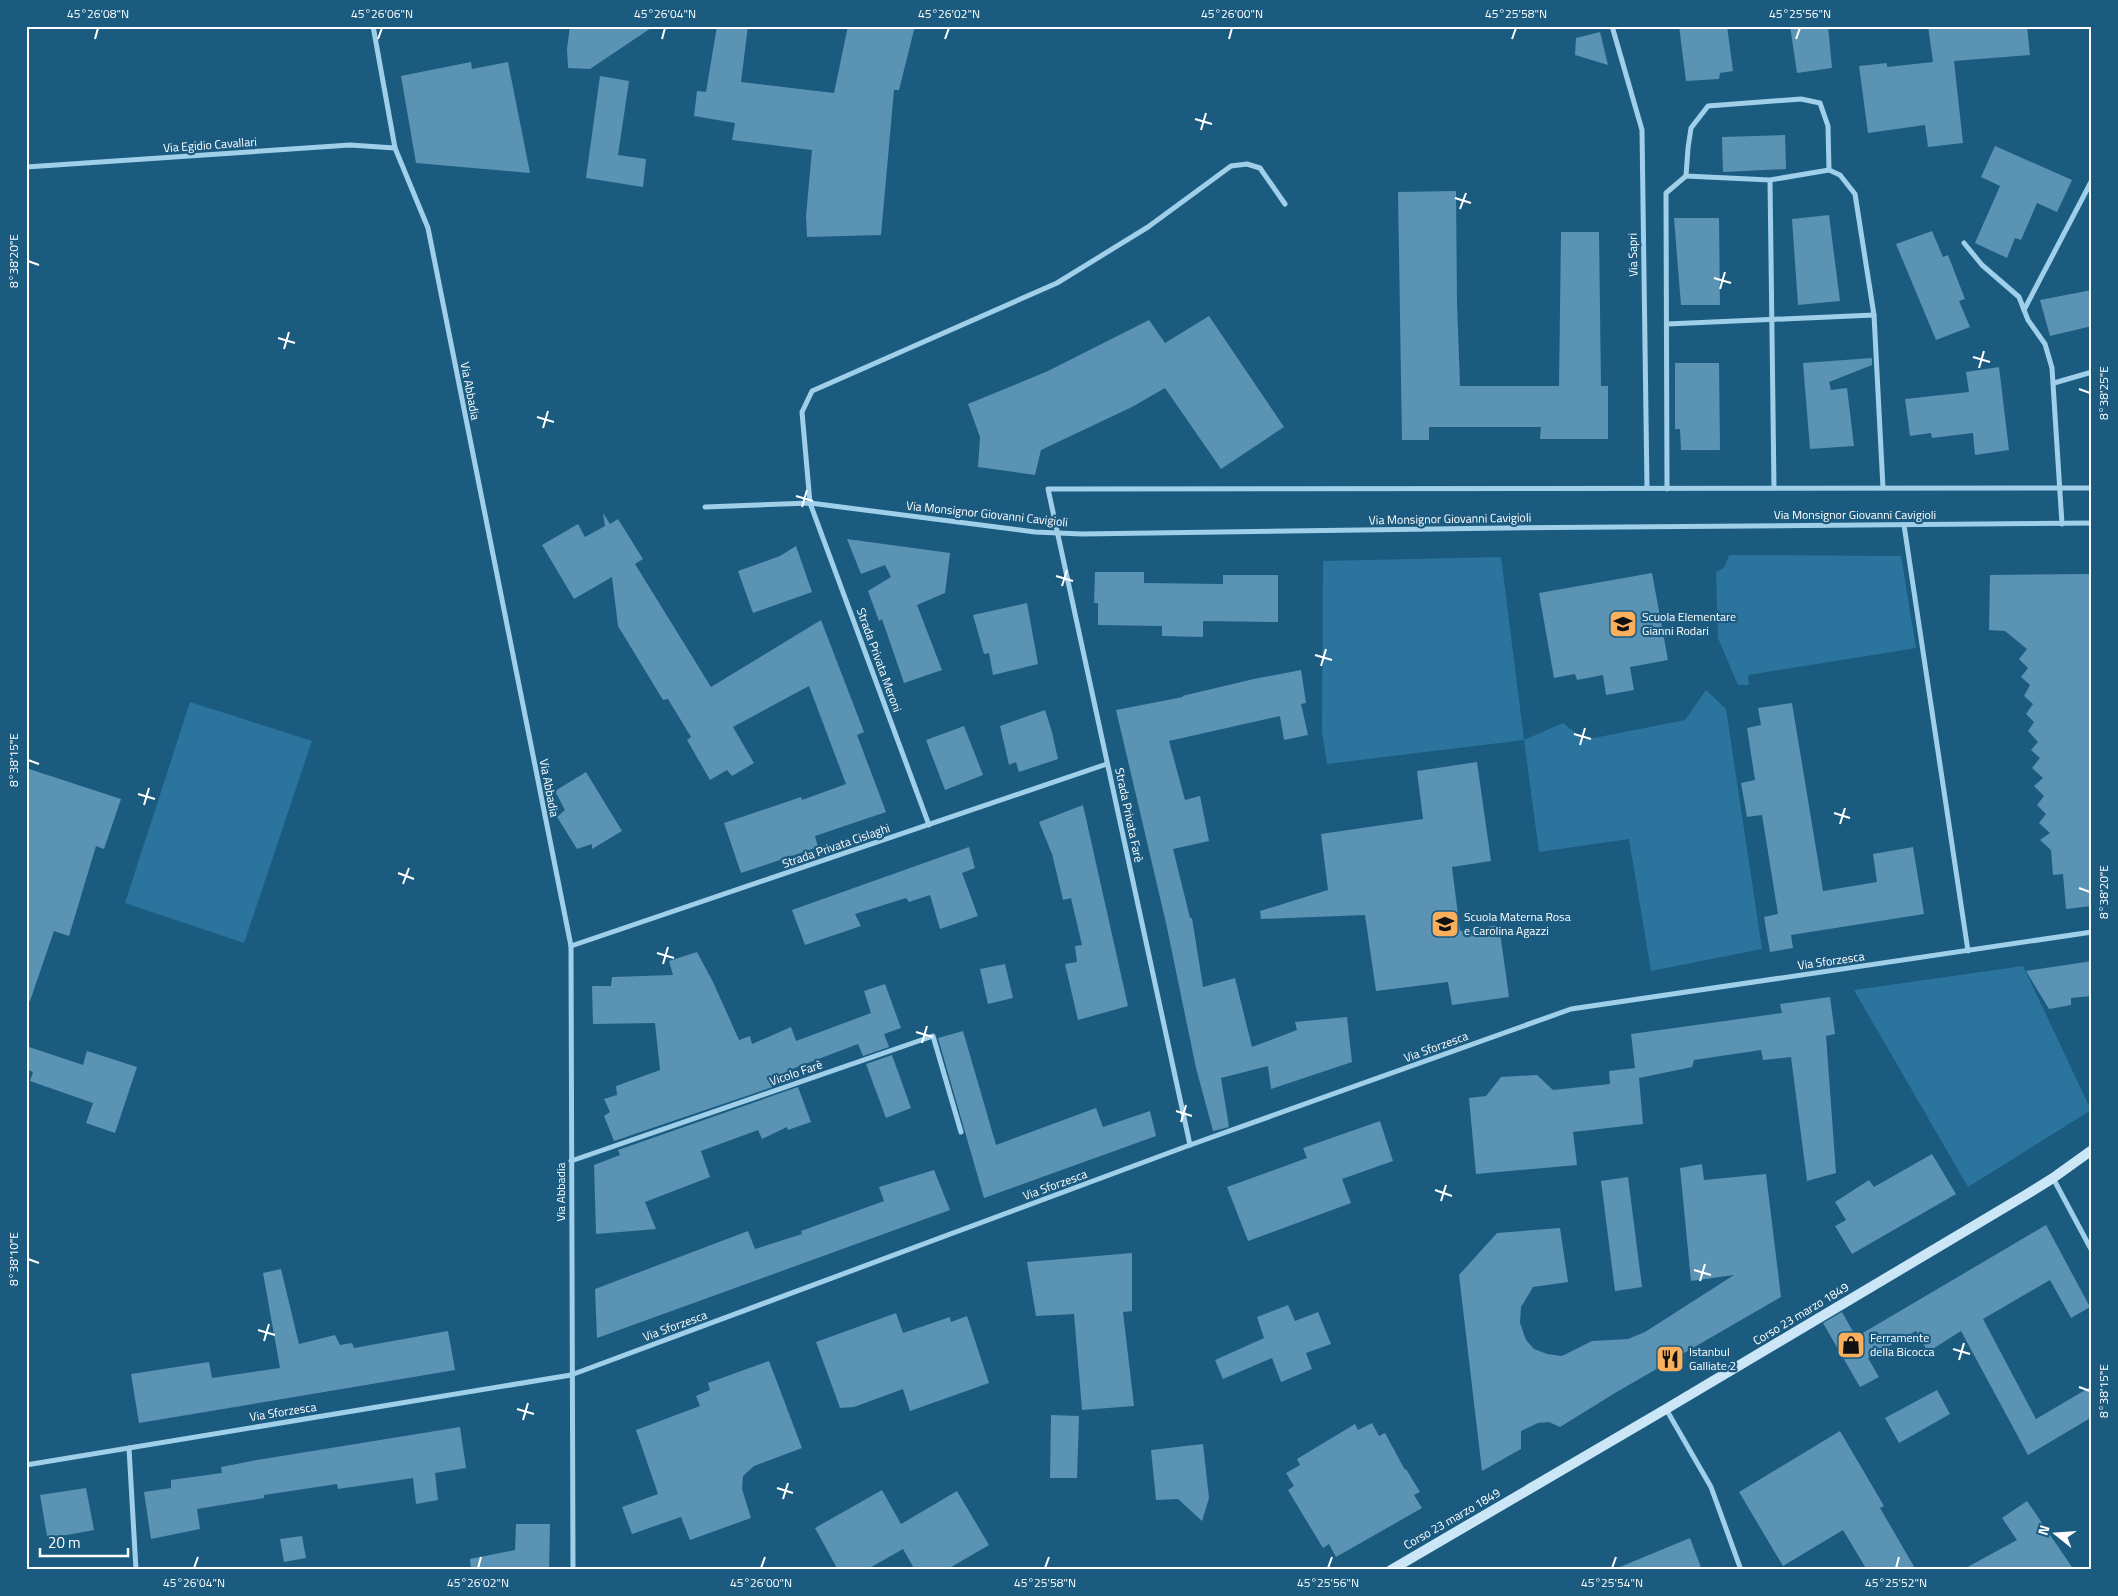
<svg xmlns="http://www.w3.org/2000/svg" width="2118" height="1596" font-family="'Titillium Web',sans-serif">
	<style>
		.green { fill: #2b749d }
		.building { fill: #5a93b3 }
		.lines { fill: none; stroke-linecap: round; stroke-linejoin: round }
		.street { stroke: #a0cfe9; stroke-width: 5 }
		.secondary { stroke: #cbe6f7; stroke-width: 10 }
		.ticks { fill: none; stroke: #fff; stroke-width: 2 }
		.labels { text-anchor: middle; stroke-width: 4.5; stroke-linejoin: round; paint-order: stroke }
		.street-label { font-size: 12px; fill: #fff; stroke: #1c5b80 }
		.poi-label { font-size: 12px; fill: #fff; stroke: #1c5b80; text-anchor: start }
		.neatline { fill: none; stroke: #fff; stroke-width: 2 }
		.ticks-label { font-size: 12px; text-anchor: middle; fill: #fff }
	</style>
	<rect width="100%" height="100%" fill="#1c5b80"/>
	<g class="green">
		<polygon points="1729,555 1901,556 1916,648 1748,675 1749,685 1738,685 1718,638 1716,572 1724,568"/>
		<polygon points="1501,557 1524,740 1563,723 1584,740 1685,720 1706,690 1726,709 1762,949 1651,971 1629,839 1539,852 1524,740 1327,764 1322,731 1323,561"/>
		<polygon points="190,702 312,741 244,943 125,903"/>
		<polygon points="2023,966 2091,1110 1968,1187 1854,990"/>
	</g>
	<g class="building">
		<polygon points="570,26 654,26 590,69 568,68 567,49"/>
		<polygon points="717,26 748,26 741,82 834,93 848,26 915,26 899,90 894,90 881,235 807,237 806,216 812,150 732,140 735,123 694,116 697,91 706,92"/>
		<polygon points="1679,26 1727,26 1733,71 1720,73 1719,79 1686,81"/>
		<polygon points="1790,26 1828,26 1832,68 1797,73"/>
		<polygon points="1928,26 2027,26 2030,55 1954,61 1963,143 1928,147 1925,125 1868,133 1859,66 1887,63 1887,67 1933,62"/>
		<polygon points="1600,32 1608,65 1575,55 1576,38"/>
		<polygon points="471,62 472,69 508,62 530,173 416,163 401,76"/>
		<polygon points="600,76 629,81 618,155 646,159 643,187 586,178"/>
		<polygon points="1785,135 1786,169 1723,172 1722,137"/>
		<polygon points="1995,146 2072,180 2057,212 2037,203 2021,240 2015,238 2007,258 1975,243 2000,186 1981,177"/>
		<polygon points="1456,191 1457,303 1460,386 1559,386 1561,232 1599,232 1601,386 1608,386 1608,439 1540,439 1541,427 1429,427 1429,440 1402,440 1398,192"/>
		<polygon points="1829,215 1840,301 1798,305 1792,219"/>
		<polygon points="1674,218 1719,218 1720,305 1681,305"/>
		<polygon points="1932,231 1943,257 1948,255 1965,299 1959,301 1970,327 1936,340 1896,244"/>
		<polygon points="2092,290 2092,326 2050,336 2040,300"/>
		<polygon points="1209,316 1284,427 1221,469 1165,388 1132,407 1041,450 1035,475 978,467 980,437 968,404 1048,371 1149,320 1165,343"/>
		<polygon points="1872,358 1872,365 1829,382 1831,390 1847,388 1854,446 1810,449 1803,363"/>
		<polygon points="1675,363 1719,363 1720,450 1681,450 1680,429 1675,429"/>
		<polygon points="1999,367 2009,450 1975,455 1973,433 1932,438 1931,433 1910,436 1905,399 1969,392 1966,372"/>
		<polygon points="603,513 610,524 618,519 643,559 635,564 711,687 821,620 864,732 857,735 886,812 815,836 818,847 741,873 724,823 801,797 802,800 846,784 809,686 733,727 754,763 732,776 727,770 710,780 687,740 691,737 668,699 663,700 618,626 612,577 574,599 542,545 578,524 585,537 605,526"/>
		<polygon points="847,539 950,553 945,593 917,605 942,670 904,683 882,619 879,621 868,591 891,577 885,565 861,574"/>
		<polygon points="796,546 812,592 753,613 738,571 780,556"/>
		<polygon points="1095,572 1144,572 1144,583 1223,584 1223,575 1278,575 1278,622 1203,621 1203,637 1162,636 1162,626 1098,625 1098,603 1094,603"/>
		<polygon points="1652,573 1668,660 1630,667 1634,690 1606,695 1603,675 1577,680 1575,674 1554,678 1539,593"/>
		<polygon points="2092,574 2092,906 2066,909 2063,874 2053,875 2051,850 2040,840 2050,833 2039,823 2046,814 2037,805 2044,796 2034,786 2043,778 2032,768 2040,758 2031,750 2038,742 2028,731 2034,722 2026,714 2033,704 2024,696 2030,685 2021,677 2028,668 2019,659 2027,649 2005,631 1989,630 1990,575"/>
		<polygon points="1027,603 1038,664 993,675 989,653 984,654 973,615"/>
		<polygon points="1301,670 1306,703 1301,704 1308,735 1284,740 1280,716 1169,741 1185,800 1200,796 1209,841 1173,849 1190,918 1192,918 1203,987 1235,978 1252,1047 1297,1030 1295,1022 1347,1017 1352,1062 1271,1089 1268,1066 1221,1078 1229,1127 1213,1131 1196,1068 1166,923 1116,710 1183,697 1182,696 1254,679"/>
		<polygon points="1792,703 1823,891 1877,882 1873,854 1913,847 1924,914 1791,935 1793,948 1770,952 1764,917 1778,914 1762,815 1747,817 1741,783 1755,780 1747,728 1761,725 1758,708"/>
		<polygon points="1045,710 1052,732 1058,759 1019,772 1016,762 1009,765 1000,726"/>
		<polygon points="964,726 983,775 945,790 926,740"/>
		<polygon points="1477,762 1491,861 1452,867 1460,931 1499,925 1509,997 1452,1005 1448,982 1376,991 1365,915 1261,919 1260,911 1328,890 1321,834 1423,819 1417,771"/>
		<polygon points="26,768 121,799 104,849 96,846 69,936 54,931 30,1001 26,1000"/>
		<polygon points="586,772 622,831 592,849 592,844 577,849 557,817 565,810 555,791"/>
		<polygon points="1083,805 1128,1006 1078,1020 1065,964 1077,962 1075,946 1082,945 1071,898 1063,900 1052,854 1039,822"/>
		<polygon points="969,847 975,868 962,873 978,916 940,929 930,895 909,902 906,898 855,914 861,926 805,945 792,910"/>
		<polygon points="697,952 713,982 739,1040 750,1036 752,1044 791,1027 796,1041 871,1013 864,991 885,984 901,1028 884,1034 889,1047 863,1056 858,1044 792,1069 796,1079 614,1141 604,1116 610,1112 604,1099 617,1095 616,1086 660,1070 655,1023 593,1024 592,986 611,986 612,977 673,975 669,961"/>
		<polygon points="2092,961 2092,996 2071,998 2071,1005 2049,1009 2026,971"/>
		<polygon points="1005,964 1013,998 988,1004 980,969"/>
		<polygon points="1830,997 1835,1034 1826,1036 1836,1173 1807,1181 1791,1057 1763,1060 1761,1050 1694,1060 1692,1067 1639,1078 1643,1124 1573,1132 1577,1165 1476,1174 1469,1098 1486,1096 1501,1077 1537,1075 1553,1090 1610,1084 1609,1071 1635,1068 1631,1034 1782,1013 1780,1004"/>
		<polygon points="963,1031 996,1145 1096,1108 1103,1127 1150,1111 1156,1136 984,1198 938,1038"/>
		<polygon points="26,1046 83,1065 87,1051 137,1067 115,1133 86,1123 93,1103 30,1081 33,1072 26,1069"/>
		<polygon points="892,1055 911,1108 886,1118 866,1064"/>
		<polygon points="798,1087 811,1122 788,1130 787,1127 762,1139 758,1130 701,1151 710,1177 645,1202 656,1229 596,1234 594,1165 620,1155 618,1150"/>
		<polygon points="1380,1121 1393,1161 1342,1179 1351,1203 1248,1241 1227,1187 1307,1158 1303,1148"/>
		<polygon points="1932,1154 1956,1194 1852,1254 1835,1226 1846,1220 1835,1202 1869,1180 1874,1187"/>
		<polygon points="1702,1164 1704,1180 1766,1174 1781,1297 1615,1393 1560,1427 1549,1422 1538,1423 1521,1431 1521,1449 1482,1471 1459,1275 1497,1233 1560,1228 1568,1282 1533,1287 1521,1307 1520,1323 1526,1340 1534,1349 1547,1354 1562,1356 1592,1341 1628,1339 1645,1332 1734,1275 1691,1281 1680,1168"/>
		<polygon points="934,1170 950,1210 597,1338 595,1289 748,1231 755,1249 802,1234 801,1231 884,1201 879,1187"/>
		<polygon points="1628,1177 1642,1287 1615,1291 1601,1181"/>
		<polygon points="2046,1225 2090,1307 2071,1318 2050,1280 1983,1319 2036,1419 2092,1386 2092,1417 2028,1455 1961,1331 1928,1352 1916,1331 1868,1358 1879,1377 1860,1387 1823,1323 1842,1312 1856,1337"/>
		<polygon points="1132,1253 1132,1311 1123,1312 1134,1406 1082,1410 1074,1314 1036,1316 1027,1262"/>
		<polygon points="281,1269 299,1344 335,1335 340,1345 352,1343 354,1348 448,1331 455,1370 139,1423 131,1374 209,1362 212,1378 280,1368 263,1273"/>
		<polygon points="1288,1305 1295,1321 1318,1312 1331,1344 1306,1353 1312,1369 1281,1382 1272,1358 1223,1379 1215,1360 1264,1338 1257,1317"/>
		<polygon points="896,1313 903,1333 950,1317 951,1322 967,1316 989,1383 910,1411 903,1389 854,1407 840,1408 816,1342"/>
		<polygon points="769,1361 802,1448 754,1466 743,1476 742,1489 751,1518 690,1540 681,1517 632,1534 622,1507 658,1494 636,1430 700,1406 696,1396 710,1390 708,1383"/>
		<polygon points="1937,1390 1950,1414 1899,1443 1885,1418"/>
		<polygon points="1051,1415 1079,1416 1077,1478 1050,1478"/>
		<polygon points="1372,1423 1379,1436 1385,1433 1405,1470 1406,1469 1420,1492 1414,1495 1422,1508 1336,1557 1329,1544 1323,1548 1309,1525 1288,1490 1294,1486 1286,1473 1300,1465 1297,1459 1355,1424 1358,1430"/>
		<polygon points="460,1427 466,1468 435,1473 438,1500 416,1504 413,1478 338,1489 337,1484 264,1495 264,1498 197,1509 200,1529 151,1539 144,1492 171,1488 171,1480 222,1473 221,1467 257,1460"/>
		<polygon points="1840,1431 1884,1506 1880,1508 1916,1570 1867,1570 1843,1530 1783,1566 1739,1492"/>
		<polygon points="1203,1444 1209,1498 1202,1521 1178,1499 1156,1500 1151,1450"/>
		<polygon points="86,1488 94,1530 67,1535 47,1536 40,1495"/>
		<polygon points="882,1490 901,1524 957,1491 989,1545 946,1570 915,1570 903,1549 866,1570 838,1570 815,1528"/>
		<polygon points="2027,1501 2074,1570 1962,1570 2017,1540 2002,1518"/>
		<polygon points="516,1524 550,1524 549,1570 471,1570 470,1559 515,1550"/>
		<polygon points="302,1536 306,1558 284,1562 280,1539"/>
		<polygon points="1690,1538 1702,1570 1615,1570 1615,1569"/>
	</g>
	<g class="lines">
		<g class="street">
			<polyline points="373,26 395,148 428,228 571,946 573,1570"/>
			<polyline points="1612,26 1642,130 1647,488"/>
			<polyline points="26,167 350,145 395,148"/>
			<polyline points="1829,170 1840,175 1855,194 1874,315 1883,488"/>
			<polyline points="1770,180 1829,170 1828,126 1820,103 1801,99 1708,106 1691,128 1688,148 1686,176 1770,180 1774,488"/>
			<polyline points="1964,243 1982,265 2019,297 2028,320 2045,344 2052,368 2062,524"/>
			<polyline points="2024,310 2092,180"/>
			<polyline points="1667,324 1874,315"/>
			<polyline points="2054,383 2092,372"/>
			<polyline points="1667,489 1666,193 1686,176"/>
			<polyline points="705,507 810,503 1035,532 1082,534 1505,528 2092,523"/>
			<polyline points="1904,525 1968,951"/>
			<polyline points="929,825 810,503 802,412 812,391 1057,283 1148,227 1231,166 1247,164 1260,168 1285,204"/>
			<polyline points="571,946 1107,764"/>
			<polyline points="1190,1145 1048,489 2092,488"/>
			<polyline points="571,1161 933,1036 961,1132"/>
			<polyline points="2053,1178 2092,1251"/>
			<polyline points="1666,1409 1711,1487 1741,1570"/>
			<polyline points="129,1448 136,1570"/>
			<polyline points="26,1465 571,1375 1190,1145 1571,1009 2092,932"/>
		</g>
		<polyline class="secondary" points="1391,1570 1666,1409 2024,1196 2053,1178 2092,1150"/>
	</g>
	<path class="ticks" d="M95,39L98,28M378,39L382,28M662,39L665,28M945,39L949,28M1229,39L1232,28M1512,39L1516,28M1796,39L1800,28M1195,119L1212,124M1201,130L1206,113M1455,198L1471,203M1460,209L1466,193M28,261L39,265M1714,278L1731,283M1720,289L1725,272M278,338L295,343M284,349L289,332M1973,357L1990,362M1979,368L1984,351M2079,389L2090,393M537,417L554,422M543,428L548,411M796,496L813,501M802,507L807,490M1056,576L1073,581M1062,586L1067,570M1315,655L1332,660M1321,666L1326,649M1574,734L1591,739M1580,745L1585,728M28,760L39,764M138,794L155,799M144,805L149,788M1834,813L1850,818M1840,824L1845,808M398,873L414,879M403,884L409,868M2079,888L2090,892M657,953L674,958M663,964L668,947M916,1032L933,1037M922,1043L927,1026M1176,1111L1192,1116M1181,1122L1186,1105M1435,1190L1452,1196M1441,1201L1446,1185M28,1259L39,1263M1694,1270L1711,1275M1700,1281L1705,1264M258,1330L275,1335M264,1341L269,1324M1953,1349L1970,1354M1959,1360L1964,1343M2079,1387L2090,1391M517,1409L534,1414M523,1420L528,1403M777,1488L793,1493M783,1499L788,1483M194,1568L198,1557M478,1568L481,1557M761,1568L765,1557M1045,1568L1049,1557M1328,1568L1332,1557M1612,1568L1616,1557M1896,1568L1899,1557"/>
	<defs>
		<symbol id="school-square" viewBox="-11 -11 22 22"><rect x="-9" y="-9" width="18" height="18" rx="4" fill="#faaf5d" stroke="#1c5b80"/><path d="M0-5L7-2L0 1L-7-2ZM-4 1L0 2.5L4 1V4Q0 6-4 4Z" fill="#111"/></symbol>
		<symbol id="shop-square" viewBox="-11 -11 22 22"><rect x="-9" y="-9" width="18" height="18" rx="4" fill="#faaf5d" stroke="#1c5b80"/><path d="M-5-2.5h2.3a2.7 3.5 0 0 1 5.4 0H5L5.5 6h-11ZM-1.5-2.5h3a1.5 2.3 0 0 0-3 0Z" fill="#111"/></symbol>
		<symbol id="restaurant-square" viewBox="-11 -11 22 22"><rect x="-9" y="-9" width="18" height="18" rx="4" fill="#faaf5d" stroke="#1c5b80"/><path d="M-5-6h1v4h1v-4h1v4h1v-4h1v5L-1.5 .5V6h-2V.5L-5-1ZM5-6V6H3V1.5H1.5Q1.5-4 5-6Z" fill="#111"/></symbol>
	</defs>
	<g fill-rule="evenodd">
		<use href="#school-square" x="1607" y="608" width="32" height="32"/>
		<use href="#school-square" x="1429" y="908" width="32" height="32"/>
		<use href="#shop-square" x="1835" y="1329" width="32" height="32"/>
		<use href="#restaurant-square" x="1654" y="1343" width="32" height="32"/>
	</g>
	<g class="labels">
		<g class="street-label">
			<text transform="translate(210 145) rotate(-4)" y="4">Via Egidio Cavallari</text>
			<text transform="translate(1633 255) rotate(-91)" y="4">Via Sapri</text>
			<text transform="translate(470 391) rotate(79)" y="4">Via Abbadia</text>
			<text transform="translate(987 514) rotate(6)" y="4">Via Monsignor Giovanni Cavigioli</text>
			<text x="1855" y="519">Via Monsignor Giovanni Cavigioli</text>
			<text transform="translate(1450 519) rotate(-1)" y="4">Via Monsignor Giovanni Cavigioli</text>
			<text transform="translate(879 660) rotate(70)" y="4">Strada Privata Meroni</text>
			<text transform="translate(549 788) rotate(79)" y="4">Via Abbadia</text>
			<text transform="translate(1129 815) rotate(78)" y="4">Strada Privata Farè</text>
			<text transform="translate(836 846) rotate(-19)" y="4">Strada Privata Cislaghi</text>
			<text transform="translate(1831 961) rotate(-8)" y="4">Via Sforzesca</text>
			<text transform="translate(1436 1047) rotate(-20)" y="4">Via Sforzesca</text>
			<text transform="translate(796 1073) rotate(-19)" y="4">Vicolo Farè</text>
			<text transform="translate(1055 1185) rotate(-20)" y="4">Via Sforzesca</text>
			<text transform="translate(561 1192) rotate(-90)" y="4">Via Abbadia</text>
			<text transform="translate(1801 1314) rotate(-31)" y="4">Corso 23 marzo 1849</text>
			<text transform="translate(675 1326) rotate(-20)" y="4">Via Sforzesca</text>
			<text transform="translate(283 1412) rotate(-9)" y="4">Via Sforzesca</text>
			<text transform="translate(1452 1519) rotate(-30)" y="4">Corso 23 marzo 1849</text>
		</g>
		<g class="poi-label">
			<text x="1642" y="621">Scuola Elementare<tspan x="1642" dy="14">Gianni Rodari</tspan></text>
			<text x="1464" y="921">Scuola Materna Rosa<tspan x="1464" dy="14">e Carolina Agazzi</tspan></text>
			<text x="1870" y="1342">Ferramente<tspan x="1870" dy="14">della Bicocca</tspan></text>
			<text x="1689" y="1356">Istanbul<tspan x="1689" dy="14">Galliate 2</tspan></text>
		</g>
	</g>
	<rect width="2118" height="1596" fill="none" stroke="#1c5b80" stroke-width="55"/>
	<g transform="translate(2056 1534) rotate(287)" stroke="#1c5b80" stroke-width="4" paint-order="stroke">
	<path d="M0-4L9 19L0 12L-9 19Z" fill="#ffffff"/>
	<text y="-8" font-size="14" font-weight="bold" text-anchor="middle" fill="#ffffff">N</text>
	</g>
	<path d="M40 1548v8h88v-8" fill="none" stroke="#ffffff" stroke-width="2.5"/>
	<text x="48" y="1548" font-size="15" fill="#ffffff" stroke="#1c5b80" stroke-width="4" paint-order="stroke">20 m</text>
	<rect x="28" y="28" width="2062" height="1540" class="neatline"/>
	<g class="ticks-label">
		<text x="98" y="18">45°26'08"N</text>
		<text x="382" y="18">45°26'06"N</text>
		<text x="665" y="18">45°26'04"N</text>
		<text x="949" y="18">45°26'02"N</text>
		<text x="1232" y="18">45°26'00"N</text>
		<text x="1516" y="18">45°25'58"N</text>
		<text x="1800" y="18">45°25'56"N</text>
		<text transform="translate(14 261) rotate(-90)" y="4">8°38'20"E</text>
		<text transform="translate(2104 393) rotate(-90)" y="4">8°38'25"E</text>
		<text transform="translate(14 760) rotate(-90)" y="4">8°38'15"E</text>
		<text transform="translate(2104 892) rotate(-90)" y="4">8°38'20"E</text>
		<text transform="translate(14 1259) rotate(-90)" y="4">8°38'10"E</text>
		<text transform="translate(2104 1391) rotate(-90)" y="4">8°38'15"E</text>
		<text x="194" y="1587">45°26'04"N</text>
		<text x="478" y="1587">45°26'02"N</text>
		<text x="761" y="1587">45°26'00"N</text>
		<text x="1045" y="1587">45°25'58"N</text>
		<text x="1328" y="1587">45°25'56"N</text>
		<text x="1612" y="1587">45°25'54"N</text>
		<text x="1896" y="1587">45°25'52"N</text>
	</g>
</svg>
